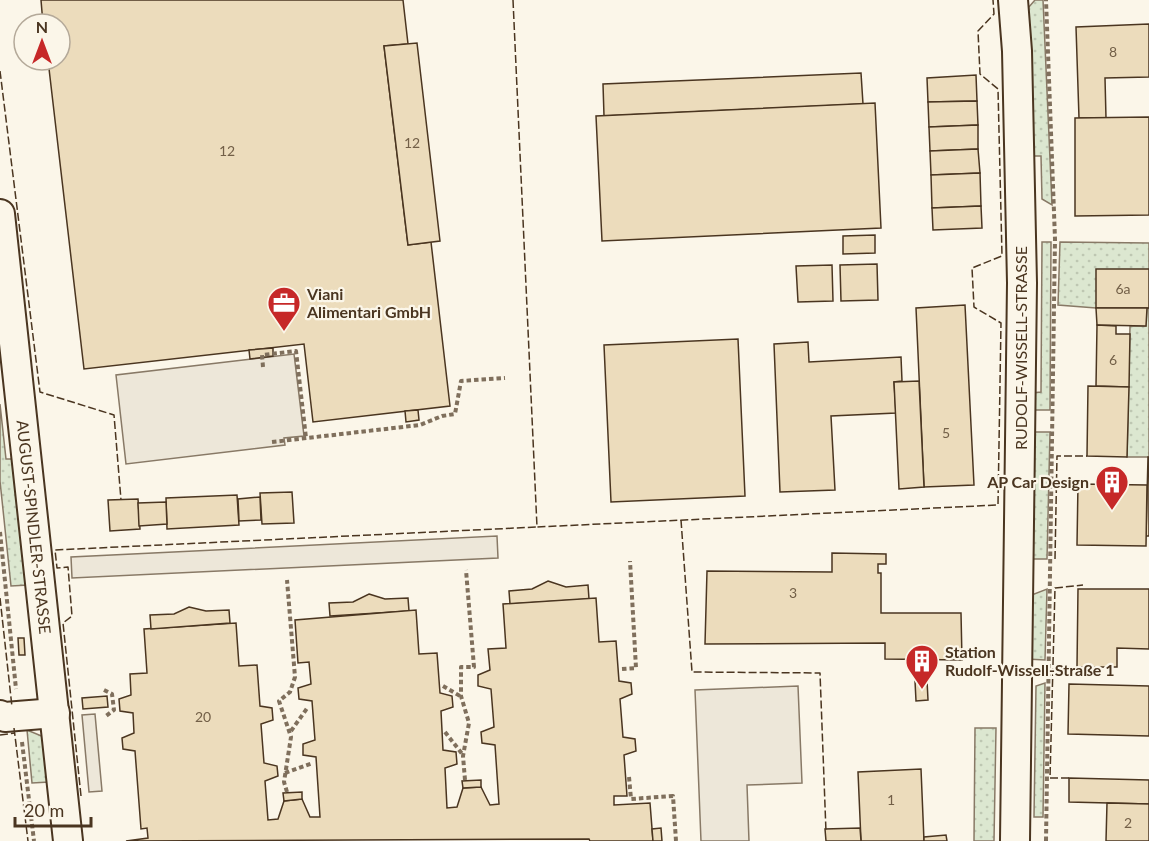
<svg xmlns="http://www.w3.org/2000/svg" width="1149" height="841" font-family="Lato,sans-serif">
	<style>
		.grass { fill: url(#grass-dots); stroke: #887966; stroke-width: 1.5 }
		.parking { fill: #ede7d9; stroke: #887966; stroke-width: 1.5 }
		.building { fill: #ecdcbc; stroke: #4a3520; stroke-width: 1.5 }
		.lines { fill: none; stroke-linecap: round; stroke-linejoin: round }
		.minor-casing { stroke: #4a3520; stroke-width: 32 }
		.path { stroke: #7f6f5c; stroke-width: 4; stroke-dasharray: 4.5 3; stroke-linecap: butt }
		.minor { stroke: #fbf6e9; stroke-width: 28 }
		.fence { stroke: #4a3520; stroke-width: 1.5; stroke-dasharray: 8 3; stroke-linecap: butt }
		.labels { text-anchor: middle; stroke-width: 4.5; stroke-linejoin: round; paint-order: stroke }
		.number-label { font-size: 14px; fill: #725f47 }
		.poi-label { font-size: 16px; font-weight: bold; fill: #4a3520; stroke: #fbf6e9; text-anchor: start }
		.street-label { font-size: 16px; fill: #4a3520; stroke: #fbf6e9 }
	</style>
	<defs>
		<pattern id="grass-dots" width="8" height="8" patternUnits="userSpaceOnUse" patternTransform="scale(1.5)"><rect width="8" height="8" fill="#dce7d0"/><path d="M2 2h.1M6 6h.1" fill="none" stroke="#bec7b2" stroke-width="1.8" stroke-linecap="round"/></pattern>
	</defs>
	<rect width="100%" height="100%" fill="#fbf6e9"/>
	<g class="grass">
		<polygon points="1035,0 1043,0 1052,205 1042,199 1041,156 1033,156 1026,21 1028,8"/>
		<polygon points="1042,242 1051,242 1050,410 1031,410 1032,393 1041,392"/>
		<polygon points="1060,242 1149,243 1149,269 1096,308 1058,305"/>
		<polygon points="1147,308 1149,308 1149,457 1127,457 1130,326 1146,326"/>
		<polygon points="0,404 6,459 16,459 28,585 11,586 0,481"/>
		<polygon points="1031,432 1050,432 1047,559 1029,559"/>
		<polygon points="1047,589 1045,660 1027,659 1029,596"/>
		<polygon points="1045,683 1043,817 1034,817 1036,686"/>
		<polygon points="975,728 996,728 994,841 974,841"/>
		<polygon points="27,730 44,737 49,782 32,783"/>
	</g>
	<g class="parking">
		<polygon points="294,354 304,436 284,438 285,445 126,464 116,375"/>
		<polygon points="497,536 498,558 72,578 71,557"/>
		<polygon points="798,686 802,783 747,785 749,841 701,841 695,690"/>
		<polygon points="95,714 102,791 89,792 82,715"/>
	</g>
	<g class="building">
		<polygon points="41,0 403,0 408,44 384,46 408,245 431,242 450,406 313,422 304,344 84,369 48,60 60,60 60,24 43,24"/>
		<polygon points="1149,24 1149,77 1105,78 1106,118 1079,118 1076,27"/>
		<polygon points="417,43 440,241 408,245 384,46"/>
		<polygon points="861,73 863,104 604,116 603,84"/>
		<polygon points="976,75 977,101 928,102 927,78"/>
		<polygon points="977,101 978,125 929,127 928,102"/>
		<polygon points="875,103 881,228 602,241 596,116"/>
		<polygon points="1149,117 1149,215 1075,216 1075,118"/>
		<polygon points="978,125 978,149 930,151 929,127"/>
		<polygon points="978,149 980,173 931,175 930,151"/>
		<polygon points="980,173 981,206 932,208 931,175"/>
		<polygon points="981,206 982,228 933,230 932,208"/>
		<polygon points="875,235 875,253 843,254 843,236"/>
		<polygon points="877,264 878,300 841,301 840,265"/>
		<polygon points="832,265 833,301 798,302 796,266"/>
		<rect x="1096" y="269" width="53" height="39"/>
		<polygon points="965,305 974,485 924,487 916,308"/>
		<polygon points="1096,308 1147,308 1146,326 1097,325"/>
		<polygon points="1097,325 1116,326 1116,334 1130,334 1129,387 1096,386"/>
		<polygon points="738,339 745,496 611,502 604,345"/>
		<polygon points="808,342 809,362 901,357 902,381 894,382 896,413 831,416 835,490 780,492 774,344"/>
		<polygon points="273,348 273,356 250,359 249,350"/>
		<polygon points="919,381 924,487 899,489 894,382"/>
		<polygon points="1088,386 1129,387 1127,457 1087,456"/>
		<polygon points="418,410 419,420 406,422 405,411"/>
		<polygon points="1148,457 1149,457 1149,536 1146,536"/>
		<polygon points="1078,484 1147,485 1146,546 1077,545"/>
		<polygon points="292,492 294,523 262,524 260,493"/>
		<polygon points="237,495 239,525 167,529 166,498"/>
		<polygon points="260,497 261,520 239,521 238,499"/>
		<polygon points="138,499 140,529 110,531 108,500"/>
		<polygon points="166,502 167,524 139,526 138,503"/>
		<polygon points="832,553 886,554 886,564 878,564 878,573 881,573 881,613 961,613 962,660 885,659 885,643 705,644 707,571 832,572"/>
		<polygon points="548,581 566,587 588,585 589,599 510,604 509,591 532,589"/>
		<polygon points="1078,589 1149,589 1149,649 1117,648 1117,667 1077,667"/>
		<polygon points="369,594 385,599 408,598 409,611 330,616 329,603 353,602"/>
		<polygon points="596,598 599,642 616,641 619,681 631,683 632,694 620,699 623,737 635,739 636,751 624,755 627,796 614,796 614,805 650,803 653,841 590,841 589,839 126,841 148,838 147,828 141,829 135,751 123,749 122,738 134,733 133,713 120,711 119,699 131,695 130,674 147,673 144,629 236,623 239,666 257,665 260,706 272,708 273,720 261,724 264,763 277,766 278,776 265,781 268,820 278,819 284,801 302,799 310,817 320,817 316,757 303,755 303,744 315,740 312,701 299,699 298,688 311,684 309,662 298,663 295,620 416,610 419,654 437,653 440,693 452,696 453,707 441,711 443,750 456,752 457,764 445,768 447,808 457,807 463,788 481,787 490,805 499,804 495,745 482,743 481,732 494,727 491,689 478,686 478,675 490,670 488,649 506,648 503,604"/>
		<polygon points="189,607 206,611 229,610 230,623 151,629 150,615 174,614"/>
		<polygon points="18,638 24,638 25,655 19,655"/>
		<polygon points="927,680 928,700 916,701 915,681"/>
		<polygon points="1069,684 1149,686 1149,736 1068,734"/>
		<polygon points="107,696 108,707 83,709 82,698"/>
		<polygon points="921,769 924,841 861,841 858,772"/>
		<polygon points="1069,778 1149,780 1149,804 1069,802"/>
		<polygon points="481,780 481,787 463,788 462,781"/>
		<polygon points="302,792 302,799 284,801 283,793"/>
		<polygon points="1107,803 1149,804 1149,841 1106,841"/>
		<polygon points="661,828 662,841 653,841 652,829"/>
		<polygon points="860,828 861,841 826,841 825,829"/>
		<polygon points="946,835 947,841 924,841 924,837"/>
	</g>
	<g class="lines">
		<defs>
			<g id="minor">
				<polyline points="1013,0 1017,51 1022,283 1015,841"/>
				<path id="s1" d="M0,214L68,841"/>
				<polyline points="0,715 5,717 55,713"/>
			</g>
		</defs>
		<use href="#minor" class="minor-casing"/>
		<g class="path">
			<polyline points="263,367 262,355 296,351 306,438"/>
			<polyline points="272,442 420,425 442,416 455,414 461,381 505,378"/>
			<polyline points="0,532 16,689"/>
			<polyline points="622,669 636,668 630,561"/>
			<polyline points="443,686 460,696"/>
			<polyline points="104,690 112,694 114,710 106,716"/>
			<polyline points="291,731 308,707"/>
			<polyline points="445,732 463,755"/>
			<polyline points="22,742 34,841"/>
			<polyline points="285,773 313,763"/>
			<polyline points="629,777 631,799 673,796 676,841"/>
			<polyline points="465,780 463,756 469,723 461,696 461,667 474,667 466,570"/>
			<polyline points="287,792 284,782 291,737 279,701 290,692 295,677 287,580"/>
			<polyline points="1046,841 1055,239 1046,0"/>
		</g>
		<use href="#minor" class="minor"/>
		<g class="fence">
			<polyline points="513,0 537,527 998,505 1001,323 974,307 972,268 1002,256 998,89 980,74 978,31 994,14 993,0"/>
			<polyline points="0,71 40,392 114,415 121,500"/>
			<polyline points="681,520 692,672 820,673 826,832"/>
			<polyline points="1055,559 1057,456 1087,456"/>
			<polyline points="0,598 12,707"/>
			<polyline points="14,728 28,841"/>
			<polyline points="0,735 15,733"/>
			<polyline points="1069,778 1050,778 1055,588 1083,585"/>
			<polyline points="81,796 63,623 72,616 68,567 57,568 55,550 537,527"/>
		</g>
	</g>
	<defs>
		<symbol id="office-pin" viewBox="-11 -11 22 30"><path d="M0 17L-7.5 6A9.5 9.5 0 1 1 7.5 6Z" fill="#c62828" stroke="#fbf6e9"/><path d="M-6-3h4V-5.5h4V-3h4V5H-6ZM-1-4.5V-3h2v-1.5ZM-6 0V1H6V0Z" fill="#fff"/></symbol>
		<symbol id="building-pin" viewBox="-11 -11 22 30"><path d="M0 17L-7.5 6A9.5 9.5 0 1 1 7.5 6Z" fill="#c62828" stroke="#fbf6e9"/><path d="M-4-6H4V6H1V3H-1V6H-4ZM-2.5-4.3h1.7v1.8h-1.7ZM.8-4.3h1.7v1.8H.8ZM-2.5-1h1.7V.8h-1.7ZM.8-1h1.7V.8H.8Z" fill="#fff"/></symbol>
	</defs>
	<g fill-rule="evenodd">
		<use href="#office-pin" x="265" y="284" width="38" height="52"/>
		<use href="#building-pin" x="1093" y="463" width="38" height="52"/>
		<use href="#building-pin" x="903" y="642" width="38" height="52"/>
	</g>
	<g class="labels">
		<g class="number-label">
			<text x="1113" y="57">8</text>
			<text x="412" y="148">12</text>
			<text x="227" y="156">12</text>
			<text x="1123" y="294">6a</text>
			<text x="1113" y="365">6</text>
			<text x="946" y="438">5</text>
			<text x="793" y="598">3</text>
			<text x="203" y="722">20</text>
			<text x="891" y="805">1</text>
			<text x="1128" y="828">2</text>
		</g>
		<g class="poi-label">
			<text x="307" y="300">Viani<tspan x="307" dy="18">Alimentari GmbH</tspan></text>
			<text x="1089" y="488" text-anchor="end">AP Car Design</text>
			<text x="945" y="658">Station<tspan x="945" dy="18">Rudolf-Wissell-Straße 1</tspan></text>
		</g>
		<g class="street-label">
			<text transform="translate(1021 348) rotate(-90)" y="6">RUDOLF-WISSELL-STRASSE</text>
			<text dy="6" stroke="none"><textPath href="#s1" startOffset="315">AUGUST-SPINDLER-STRASSE</textPath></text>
		</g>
	</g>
	<g transform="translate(42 42)"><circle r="28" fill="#fbf6e9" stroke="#b4a999" stroke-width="1.5"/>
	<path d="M0-4.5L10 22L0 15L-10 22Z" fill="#c62828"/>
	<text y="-9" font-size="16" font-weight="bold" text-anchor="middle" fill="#4a3520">N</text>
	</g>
	<path d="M15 817v9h76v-9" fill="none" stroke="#4a3520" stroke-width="3"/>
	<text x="24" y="817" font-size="18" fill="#4a3520" stroke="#fbf6e9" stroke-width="4.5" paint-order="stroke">20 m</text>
</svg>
